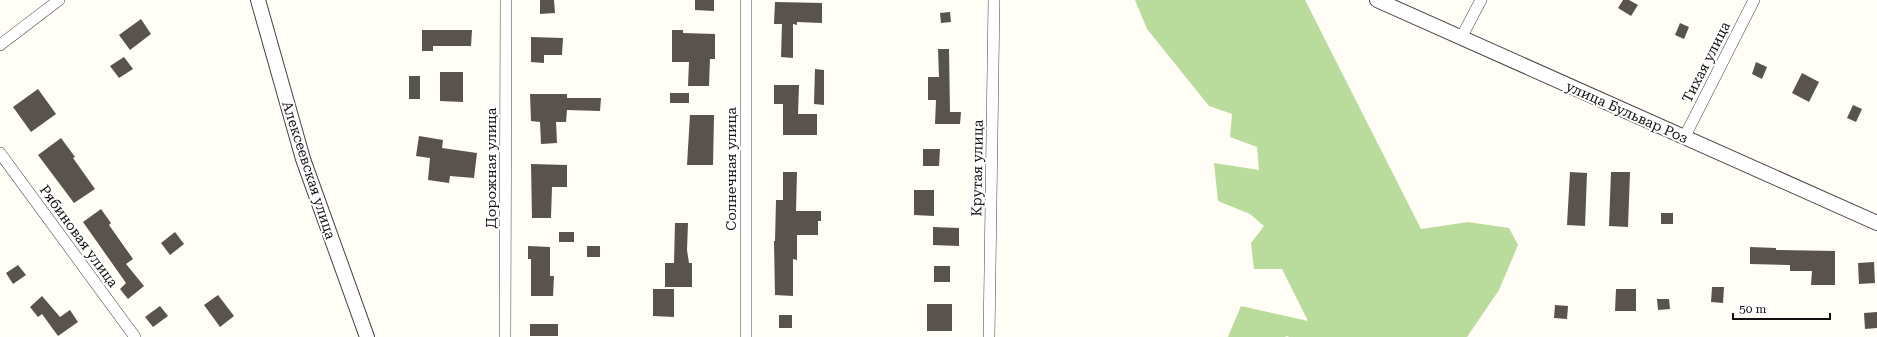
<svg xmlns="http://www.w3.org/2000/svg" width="1877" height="337" font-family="'Roboto Serif',serif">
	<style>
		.forest { fill: #b9dc9c }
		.building { fill: #5a524d }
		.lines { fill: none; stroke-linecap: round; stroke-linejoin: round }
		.minor-casing { stroke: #444; stroke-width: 12 }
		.tertiary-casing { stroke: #444; stroke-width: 16 }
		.minor { stroke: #fff; stroke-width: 11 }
		.tertiary { stroke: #fff; stroke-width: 14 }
		.labels { text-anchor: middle; stroke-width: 4; stroke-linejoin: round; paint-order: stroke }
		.street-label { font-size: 14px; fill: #111; stroke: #fff }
	</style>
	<rect width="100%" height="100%" fill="#fffdf5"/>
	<polygon class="forest" points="1135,0 1305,0 1421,229 1468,222 1509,228 1518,245 1499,290 1467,337 1289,337 1287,336 1285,337 1228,337 1241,306 1308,321 1282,269 1254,269 1251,243 1264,226 1250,214 1218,201 1214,163 1259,170 1257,147 1230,137 1232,114 1209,106 1147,29"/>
	<g class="building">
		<polygon points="540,0 554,0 555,13 540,14"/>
		<polygon points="695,0 714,0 714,11 695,10"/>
		<polygon points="1623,0 1629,0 1638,5 1631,16 1618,8"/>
		<polygon points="775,2 822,3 822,23 797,22 797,25 793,24 793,58 781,57 782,24 774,24"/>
		<polygon points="950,12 951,22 941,23 940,13"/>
		<polygon points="141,19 151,34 130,50 119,35"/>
		<polygon points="1680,23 1689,27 1684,39 1675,35"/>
		<polygon points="422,30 472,30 471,46 433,46 433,51 422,51"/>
		<polygon points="672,30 683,30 683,33 715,34 715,59 710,59 709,86 688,86 689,62 672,62"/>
		<polygon points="531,37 563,38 562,55 544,55 544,63 531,62"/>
		<polygon points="938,49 949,49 950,112 961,112 960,124 935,124 936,100 928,100 928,77 939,77"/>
		<polygon points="124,57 133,69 119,78 110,66"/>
		<polygon points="1756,62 1767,67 1762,79 1752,74"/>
		<polygon points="815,69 824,70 824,105 814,104"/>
		<polygon points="440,72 463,72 463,102 440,101"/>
		<polygon points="1802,73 1819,82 1809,102 1792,93"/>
		<rect x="409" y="76" width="11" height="23"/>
		<polygon points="774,85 799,85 798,114 817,114 817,135 783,135 783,104 774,104"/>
		<polygon points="38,89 56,114 31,132 13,107"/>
		<rect x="670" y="93" width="19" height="10"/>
		<polygon points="530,94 567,94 567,98 601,98 600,111 567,110 566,122 556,122 557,143 541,144 540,122 531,121"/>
		<polygon points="1853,105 1862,109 1856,122 1847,118"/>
		<polygon points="690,115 714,115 713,165 687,165"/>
		<polygon points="419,136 443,140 442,148 477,153 474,178 450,176 449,183 428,180 430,158 416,156"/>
		<polygon points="61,138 75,157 73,158 95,189 74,203 38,155"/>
		<polygon points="923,149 940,149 939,166 923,166"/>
		<polygon points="531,164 567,165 567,187 552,187 551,218 532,218"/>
		<polygon points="783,172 797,172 796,211 821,211 821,221 818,221 818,235 797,235 797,260 793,259 793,296 775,295 774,241 775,241 776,200 783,200"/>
		<polygon points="1570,172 1587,173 1585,226 1567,225"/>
		<polygon points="1611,172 1630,172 1628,227 1609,226"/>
		<polygon points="914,190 934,190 934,216 914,215"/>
		<polygon points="101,209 111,223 109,225 133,259 126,264 144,286 128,299 120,289 126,283 83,222"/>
		<rect x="1661" y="213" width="12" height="11"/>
		<polygon points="675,223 688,223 687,250 689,263 692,263 692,287 665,287 665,263 674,263"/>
		<polygon points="933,227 959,228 959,246 933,245"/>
		<polygon points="175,232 184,244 170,255 161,243"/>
		<rect x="559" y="232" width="15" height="10"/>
		<polygon points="528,246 550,247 550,276 554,276 553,296 531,296 531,259 528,259"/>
		<rect x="587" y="246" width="13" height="11"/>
		<polygon points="1750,247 1776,248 1776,250 1835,251 1835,285 1811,285 1812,271 1790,271 1790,265 1750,264"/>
		<polygon points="1874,262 1875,283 1859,284 1858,263"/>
		<polygon points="18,265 26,275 13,284 6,273"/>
		<rect x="934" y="266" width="16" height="16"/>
		<polygon points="1712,287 1724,287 1723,303 1711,302"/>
		<polygon points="653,289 674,289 674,317 653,316"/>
		<polygon points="1616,289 1636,289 1636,311 1615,311"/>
		<polygon points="218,295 234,316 220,327 204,305"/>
		<polygon points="42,296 60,317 70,310 78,322 58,336 42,314 38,317 30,307"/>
		<polygon points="1657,299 1669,299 1670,309 1658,310"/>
		<rect x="927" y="304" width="25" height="27"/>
		<polygon points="1555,305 1568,306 1567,319 1554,318"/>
		<polygon points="160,306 168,316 153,327 145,317"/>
		<polygon points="1877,312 1877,328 1865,329 1864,313"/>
		<rect x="779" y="315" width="13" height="13"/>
		<rect x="530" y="324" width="28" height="12"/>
	</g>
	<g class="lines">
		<defs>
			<g id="minor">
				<polyline points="746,0 746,337"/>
				<polyline points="1461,38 1481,0"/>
				<polyline points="0,45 59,0"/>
				<polyline points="1684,138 1754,0"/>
				<polyline points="0,153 135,337"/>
				<polyline points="505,337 506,0"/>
				<polyline points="989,337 994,0"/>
			</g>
			<g id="tertiary">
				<polyline points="258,0 303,159 367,337"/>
				<polyline points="1377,0 1877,223"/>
			</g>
		</defs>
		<use href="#minor" class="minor-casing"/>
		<use href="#tertiary" class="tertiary-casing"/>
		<use href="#minor" class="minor"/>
		<use href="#tertiary" class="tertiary"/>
	</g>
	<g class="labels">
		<g class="street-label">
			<text transform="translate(1706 62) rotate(-63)" y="5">Тихая улица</text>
			<text transform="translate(1627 112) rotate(24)" y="5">улица Бульвар Роз</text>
			<text transform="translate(491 168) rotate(-90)" y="5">Дорожная улица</text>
			<text transform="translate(977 168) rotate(-89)" y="5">Крутая улица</text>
			<text transform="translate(731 169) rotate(-90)" y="5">Солнечная улица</text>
			<text transform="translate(309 170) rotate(72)" y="5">Алексеевская улица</text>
			<text transform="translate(79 236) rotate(54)" y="5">Рябиновая улица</text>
		</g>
	</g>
	<path d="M1733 313v6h97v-6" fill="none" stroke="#111111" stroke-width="2"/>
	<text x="1739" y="313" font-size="12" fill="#111111" stroke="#ffffff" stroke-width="3" paint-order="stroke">50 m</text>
</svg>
